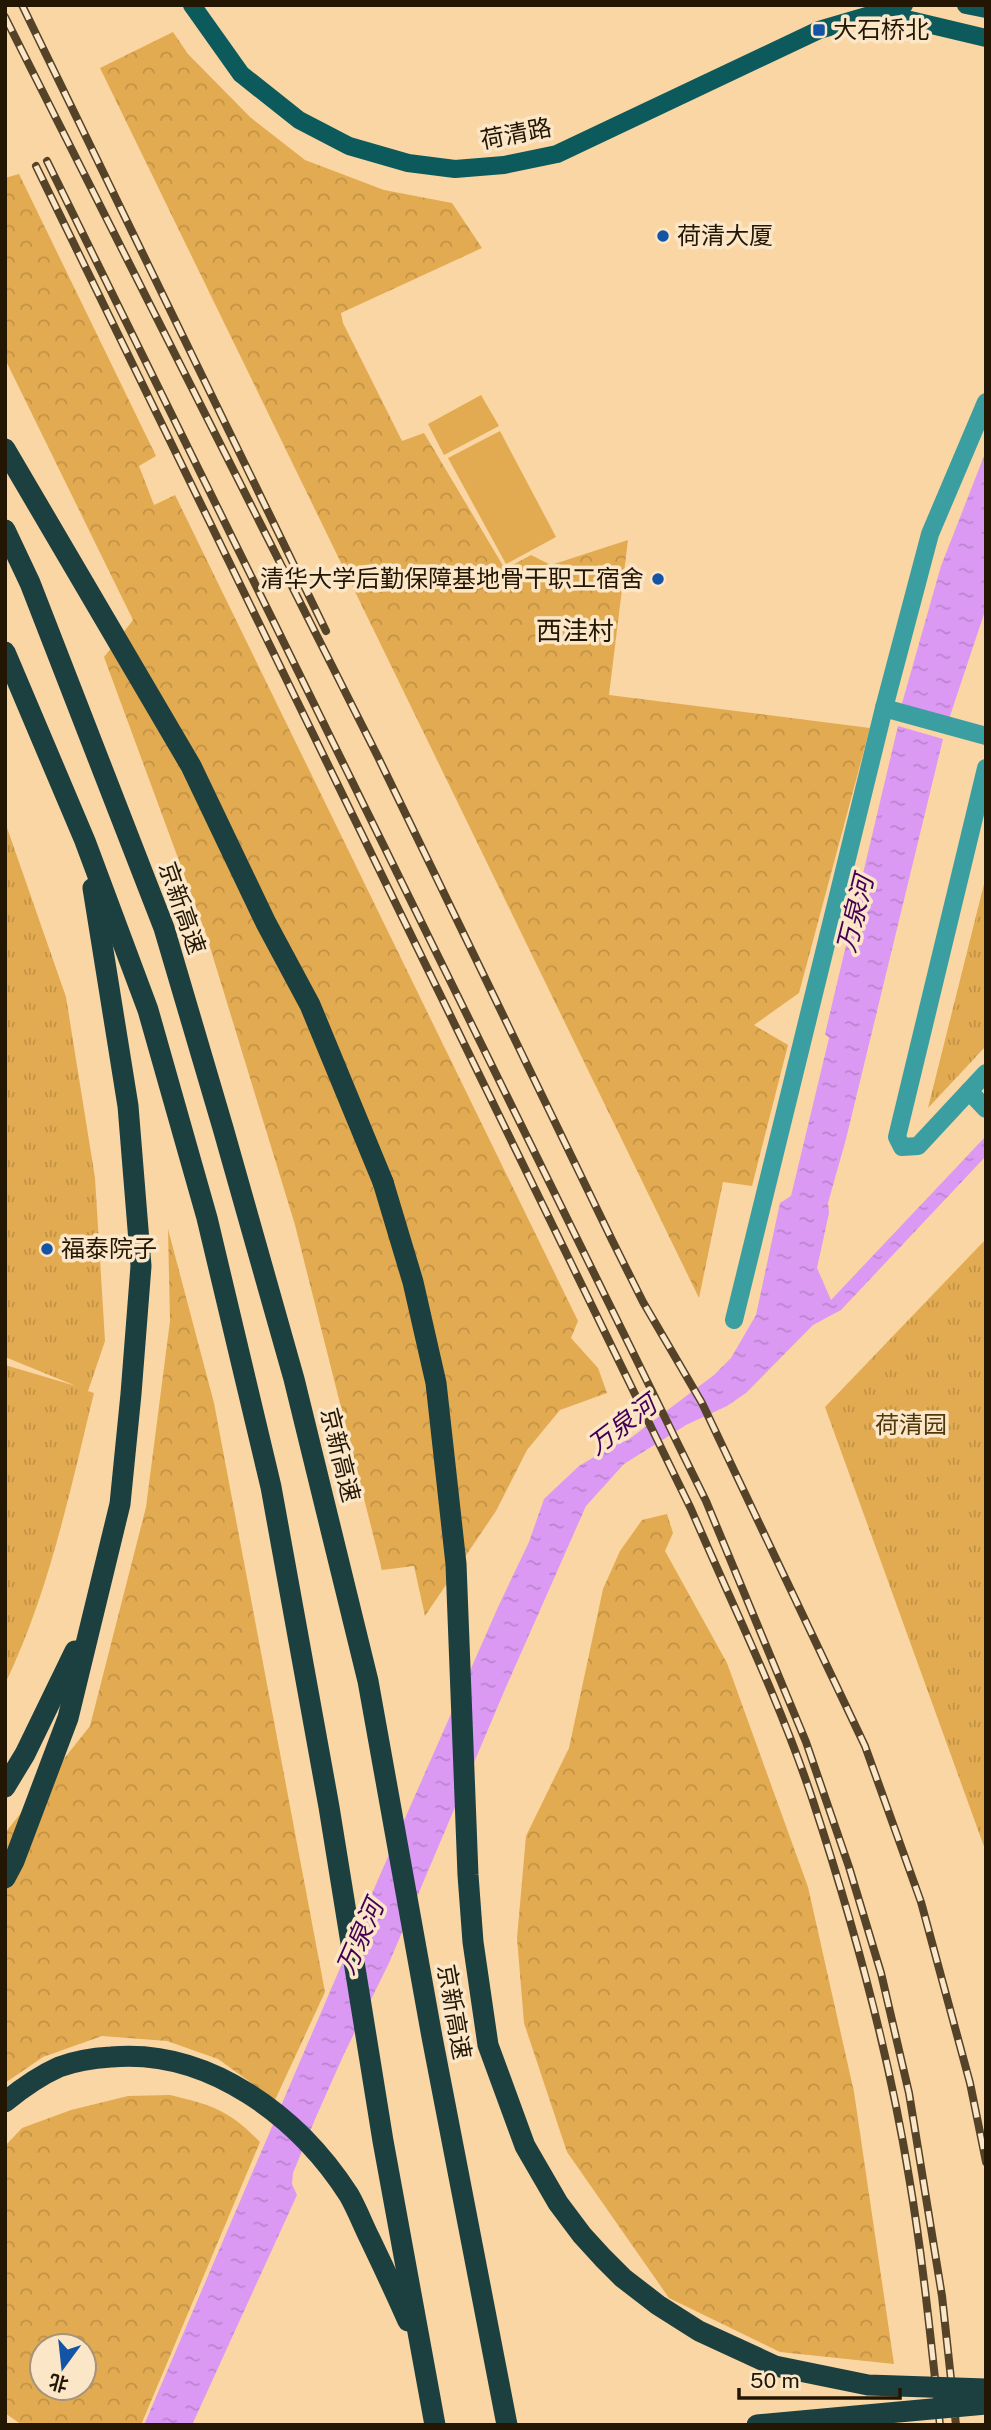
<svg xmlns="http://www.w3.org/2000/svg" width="991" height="2430" font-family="'Public Sans','Noto Sans SC',sans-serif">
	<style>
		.grass { fill: url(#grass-tufts) }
		.forest { fill: url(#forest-crowns); fill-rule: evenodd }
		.garden { fill: #e3ab51 }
		.water { fill: url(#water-ripples) }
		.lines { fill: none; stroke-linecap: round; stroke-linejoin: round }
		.minor { stroke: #3b9fa1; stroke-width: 18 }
		.major { stroke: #0c5a5b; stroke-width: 18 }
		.highway { stroke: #1c3f40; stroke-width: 21 }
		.rail-casing { stroke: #544329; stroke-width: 8 }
		.rail { stroke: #fbe6c8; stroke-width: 5; stroke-dasharray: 16; stroke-linecap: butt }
		.highway-bridge { stroke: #1c3f40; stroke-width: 21 }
		.poi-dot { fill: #1454a4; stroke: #fbe6c8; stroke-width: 2.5 }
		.labels { text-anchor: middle; stroke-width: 7; stroke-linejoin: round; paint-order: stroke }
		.poi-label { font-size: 24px; fill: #231704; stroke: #fbe6c8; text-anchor: start }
		.street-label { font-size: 24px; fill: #231704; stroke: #fbe6c8 }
		.park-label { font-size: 24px; fill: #51380a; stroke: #fbe6c8 }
		.neighbourhood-label { font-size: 26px; fill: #231704; stroke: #fbe6c8 }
		.water-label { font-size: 26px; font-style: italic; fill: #430055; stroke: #fbe6c8 }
	</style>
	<defs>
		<pattern id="grass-tufts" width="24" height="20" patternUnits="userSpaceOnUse" patternTransform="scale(1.75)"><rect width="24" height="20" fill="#e3ab51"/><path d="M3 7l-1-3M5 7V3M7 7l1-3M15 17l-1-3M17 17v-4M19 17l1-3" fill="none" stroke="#c29245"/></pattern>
		<pattern id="forest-crowns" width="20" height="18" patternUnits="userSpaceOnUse" patternTransform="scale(1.75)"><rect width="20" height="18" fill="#e3ab51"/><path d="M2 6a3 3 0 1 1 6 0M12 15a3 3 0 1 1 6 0" fill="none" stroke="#c29245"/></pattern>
		<pattern id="water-ripples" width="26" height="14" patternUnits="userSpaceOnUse" patternTransform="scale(1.75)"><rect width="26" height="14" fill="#db99f3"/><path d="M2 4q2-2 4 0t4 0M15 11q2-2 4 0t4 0" fill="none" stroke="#bc83cf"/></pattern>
	</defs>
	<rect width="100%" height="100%" fill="#f9d6a3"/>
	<g class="grass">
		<path d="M5,822L66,997L95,1178L105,1341L88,1391L94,1393C70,1491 49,1593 5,1684V1365L76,1386L5,1357Z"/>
		<polygon points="986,876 986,1046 928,1108"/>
		<polygon points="986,1239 986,1852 825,1407"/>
	</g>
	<g class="forest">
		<polygon points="173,32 188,54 250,117 305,160 384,190 452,203 482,248 341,313 343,323 402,441 424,433 505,569 531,555 551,565 628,540 609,695 870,728 799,993 754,1025 788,1045 752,1186 723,1182 699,1298 100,68"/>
		<polygon points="19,174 156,456 139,466 154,505 175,495 578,1321 571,1338 598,1368 607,1393 560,1410 527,1450 496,1511 425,1616 414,1566 382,1570 295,1225 206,934 104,657 133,620 5,359 5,178"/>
		<polygon points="168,1229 214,1403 325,1992 275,2100 218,2059 167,2041 102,2036 43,2057 5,2083 5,1833 90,1726 146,1507 170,1321"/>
		<polygon points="667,1514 673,1533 665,1551 727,1663 808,1887 854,2092 894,2364 780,2352 669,2298 567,2152 524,2023 517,1938 526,1836 569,1748 603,1589 620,1551 642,1520"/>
		<path d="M170,2095C212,2105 229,2110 260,2142L141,2425H22L5,2413V2146L22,2128L71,2110L128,2096ZM84,2346V2388H42V2346Z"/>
	</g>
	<g class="garden">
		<polygon points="481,395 499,426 444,455 428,424"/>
		<polygon points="500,431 556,537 506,564 448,458"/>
	</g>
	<g class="water">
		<polygon points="986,451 986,608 949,719 901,707 941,566"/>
		<polygon points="898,726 943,739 846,1139 828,1203 829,1213 817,1268 831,1300 986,1136 986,1156 841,1310 813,1325 746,1393 727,1406 686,1425 624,1464 586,1506 506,1687 389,1963 344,2054 316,2117 293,2173 292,2184 297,2195 192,2425 144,2425 380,1875 499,1605 529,1542 544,1499 579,1466 609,1448 628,1440 714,1375 731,1358 756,1315 780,1203 791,1196 829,1038 825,1034"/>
	</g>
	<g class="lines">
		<g class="minor">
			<polyline points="884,708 986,736"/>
			<polyline points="986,768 897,1137 902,1147 918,1146 986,1073"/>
			<polyline points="969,1091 986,1109"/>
			<polyline points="734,1320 884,708 930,534 986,402"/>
		</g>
		<g class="major">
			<polyline points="192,5 241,74 299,120 349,146 408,163 455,169 504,165 557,154 819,30 904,5"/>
			<polyline points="966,5 986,9"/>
			<polyline points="881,13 986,38"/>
		</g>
		<g class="highway">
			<polyline points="5,449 191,766 266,923 310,1005 383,1182"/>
			<polyline points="5,530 30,583 164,928 223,1128 294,1379 368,1681 432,2037 507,2425"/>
			<polyline points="5,652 85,841 148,1010 207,1218 271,1487 329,1807 383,2141 435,2425"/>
			<polyline points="5,1787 25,1754 75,1651"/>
			<polyline points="5,1878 14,1861 68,1718 120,1504 131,1394 141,1266 128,1106 93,888"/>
			<path d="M5,2102C22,2088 39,2076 59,2067C75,2061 94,2058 111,2057C209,2048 299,2117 349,2195C357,2209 363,2225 370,2239C383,2266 396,2294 408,2321"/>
		</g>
		<defs>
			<g id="rail">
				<polyline points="22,5 326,631"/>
				<polyline points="5,17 378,757 612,1240 643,1302 702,1403 865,1746 921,1902 970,2083 986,2162"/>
				<polyline points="47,161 706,1501 806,1742 849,1867 881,1973 909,2093 942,2296 956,2425"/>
				<path d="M36,166L691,1509C732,1604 779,1699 812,1798C853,1922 888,2048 909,2177C923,2259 931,2342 940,2425"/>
			</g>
		</defs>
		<use href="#rail" class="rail-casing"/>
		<use href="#rail" class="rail"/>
		<g class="highway-bridge">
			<polyline points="383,1182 413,1282 436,1383 456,1564 468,1875 473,1942 488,2045 525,2146 558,2203 582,2235 603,2258 623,2278 658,2305 699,2331 775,2366 868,2385 986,2389"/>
			<polyline points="757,2425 986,2404"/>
		</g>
	</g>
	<g class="poi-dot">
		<rect x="812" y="23" width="14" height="14" rx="3.5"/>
		<circle cx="663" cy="236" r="7"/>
		<circle cx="658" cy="579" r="7"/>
		<circle cx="47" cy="1249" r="7"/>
	</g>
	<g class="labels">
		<g class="poi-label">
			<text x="833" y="38">大石桥北</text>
			<text x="677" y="244">荷清大厦</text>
			<text x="644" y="587" text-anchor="end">清华大学后勤保障基地骨干职工宿舍</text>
			<text x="61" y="1257">福泰院子</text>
		</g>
		<g class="street-label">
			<text transform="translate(516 134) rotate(-11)" y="8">荷清路</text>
			<text transform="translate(182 908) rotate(71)" y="8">京新高速</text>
			<text transform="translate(340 1455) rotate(76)" y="8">京新高速</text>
			<text transform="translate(454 2012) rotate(80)" y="8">京新高速</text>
		</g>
		<g class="park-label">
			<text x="911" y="1433">荷清园</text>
		</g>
		<g class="neighbourhood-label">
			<text x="575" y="640">西洼村</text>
		</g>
		<g class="water-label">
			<text transform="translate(855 914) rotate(-76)" y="9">万泉河</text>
			<text transform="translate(622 1425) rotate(-37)" y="9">万泉河</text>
			<text transform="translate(360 1937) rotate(-66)" y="9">万泉河</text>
		</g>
	</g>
	<rect width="991" height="2430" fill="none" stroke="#231704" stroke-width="14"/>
	<g transform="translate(63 2367) rotate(195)"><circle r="33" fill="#fbe6c8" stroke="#a5937a" stroke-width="2"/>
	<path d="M0-5L12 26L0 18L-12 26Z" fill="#1454a4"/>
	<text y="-10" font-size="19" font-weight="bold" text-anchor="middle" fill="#231704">北</text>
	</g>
	<path d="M739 2388v10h161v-10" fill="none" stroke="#231704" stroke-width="3.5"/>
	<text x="750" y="2388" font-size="21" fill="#231704" stroke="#fbe6c8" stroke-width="5" paint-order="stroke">50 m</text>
</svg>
